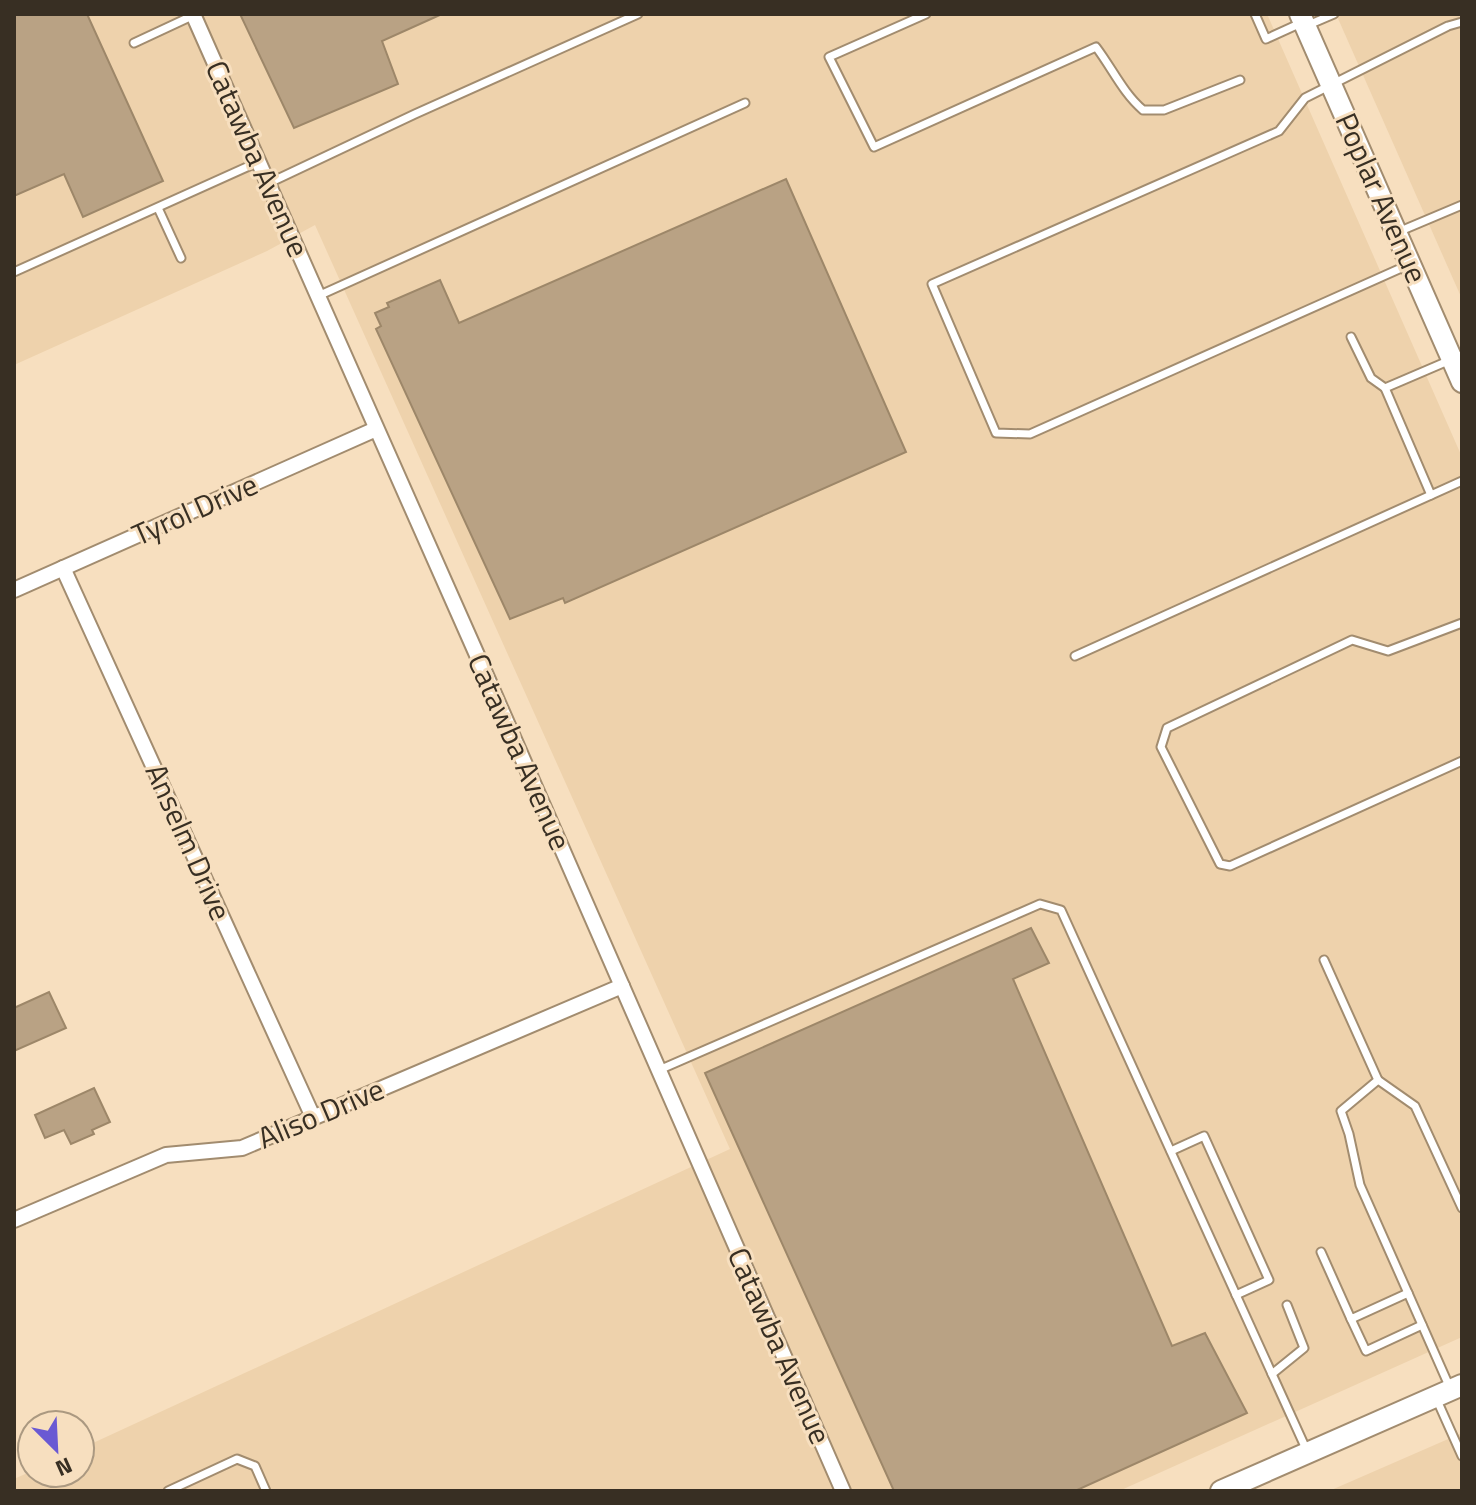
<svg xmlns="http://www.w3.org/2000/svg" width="1476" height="1505" font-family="'Titillium Web',sans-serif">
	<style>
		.built { fill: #eed2ac }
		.building { fill: #b9a284; stroke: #9d8769; stroke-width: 2 }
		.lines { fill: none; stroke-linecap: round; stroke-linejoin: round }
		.lane-casing { stroke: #a28c6f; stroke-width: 11 }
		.street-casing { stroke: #a28c6f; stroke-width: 18 }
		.secondary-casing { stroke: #a28c6f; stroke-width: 24 }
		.lane { stroke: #fff; stroke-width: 7 }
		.street { stroke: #fff; stroke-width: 14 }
		.secondary { stroke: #fff; stroke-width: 20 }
		.labels { text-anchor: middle; stroke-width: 6; stroke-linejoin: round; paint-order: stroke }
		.street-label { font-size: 30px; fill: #382f23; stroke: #f7dfbf }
	</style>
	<rect width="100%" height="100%" fill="#f7dfbf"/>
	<g class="built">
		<polygon points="14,14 1267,14 1462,457 1462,1337 1119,1491 14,1491 14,1479 32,1471 32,1473 80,1473 80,1449 730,1149 315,225 267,251 14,365"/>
		<polygon points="1336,14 1462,14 1462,299"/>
		<polygon points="1462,1433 1462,1491 1329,1491"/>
	</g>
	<g class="building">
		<polygon points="14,14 87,14 163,181 83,217 64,174 14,196"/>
		<polygon points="240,14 442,14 382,41 398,84 294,128"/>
		<polygon points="786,179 906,452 565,603 563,598 510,619 376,329 381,326 375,313 389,307 387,303 440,280 459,323"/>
		<polygon points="1031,928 1049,963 1013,979 1172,1346 1205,1333 1247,1413 1075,1491 894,1491 705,1073"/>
		<polygon points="49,992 66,1028 14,1051 14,1008"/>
		<polygon points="94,1088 110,1122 92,1130 94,1134 71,1144 64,1130 45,1138 35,1115"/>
	</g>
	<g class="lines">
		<defs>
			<g id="lane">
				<path d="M926,14L829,57L874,147L1096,47C1112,68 1123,93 1143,110H1164L1240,80"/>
				<polyline points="1255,14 1266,39 1301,23"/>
				<polyline points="1306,26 1334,14"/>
				<polyline points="134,43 194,15"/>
				<polyline points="269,183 415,114 638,14"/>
				<polyline points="158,208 181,258"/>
				<polyline points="1398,232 1462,205"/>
				<polyline points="1408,265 1030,434 996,433 932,284 1279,131 1305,98 1448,26 1462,22"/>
				<polyline points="14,272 258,162"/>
				<polyline points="318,296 745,103"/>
				<polyline points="1351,337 1371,378 1385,388"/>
				<polyline points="1431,495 1385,388 1462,355"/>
				<polyline points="1462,623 1388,651 1352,640 1167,728 1161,747 1220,864 1230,866 1462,761"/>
				<polyline points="1075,656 1462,481"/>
				<polyline points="1324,960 1378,1080 1341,1111 1349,1134 1360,1185 1408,1293"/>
				<polyline points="659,1070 1040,904 1061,910 1307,1451"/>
				<polyline points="1378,1080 1415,1106 1462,1208"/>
				<polyline points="1171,1151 1204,1136 1269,1280 1236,1295"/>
				<polyline points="1321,1252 1351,1319 1408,1293 1450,1388"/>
				<polyline points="1351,1319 1366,1351 1422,1325"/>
				<polyline points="1272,1374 1304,1348 1287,1305"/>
				<polyline points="1436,1398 1462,1456"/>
				<polyline points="168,1491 237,1459 255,1466 266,1491"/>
			</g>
			<g id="street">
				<polyline points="193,14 485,673 843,1491"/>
				<polyline points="63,568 313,1117"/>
				<polyline points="14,590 376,429"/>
				<polyline points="14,1220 166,1155 242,1148 622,986"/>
			</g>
			<g id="secondary">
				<polyline points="1300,14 1462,382"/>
				<polyline points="1221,1491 1462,1385"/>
			</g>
		</defs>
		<use href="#lane" class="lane-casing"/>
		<use href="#street" class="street-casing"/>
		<use href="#secondary" class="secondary-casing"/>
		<use href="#lane" class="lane"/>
		<use href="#street" class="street"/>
		<use href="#secondary" class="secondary"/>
	</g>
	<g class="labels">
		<g class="street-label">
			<text transform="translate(257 159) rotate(66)" y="10">Catawba Avenue</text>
			<text transform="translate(1381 198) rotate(66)" y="10">Poplar Avenue</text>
			<text transform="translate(195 510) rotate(-24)" y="10">Tyrol Drive</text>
			<text transform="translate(519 752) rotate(66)" y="10">Catawba Avenue</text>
			<text transform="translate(188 842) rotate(66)" y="10">Anselm Drive</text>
			<text transform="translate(321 1114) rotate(-23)" y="10">Aliso Drive</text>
			<text transform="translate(779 1346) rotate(66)" y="10">Catawba Avenue</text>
		</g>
	</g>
	<rect width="1476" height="1505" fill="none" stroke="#382f23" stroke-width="32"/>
	<g transform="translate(56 1449) rotate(156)"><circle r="38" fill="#f7dfbf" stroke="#ab9981" stroke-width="2"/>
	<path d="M0-6L14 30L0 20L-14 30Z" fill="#6a59d3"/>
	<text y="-12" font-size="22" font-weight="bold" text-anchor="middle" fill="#382f23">N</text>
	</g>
</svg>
